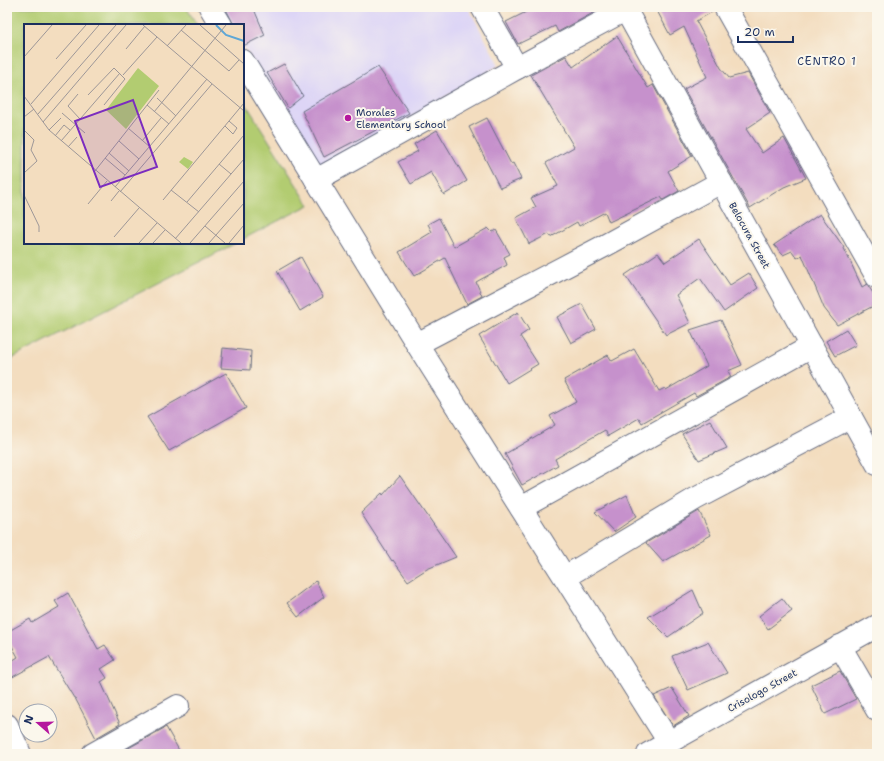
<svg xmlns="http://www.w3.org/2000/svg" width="884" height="761" font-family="'Shantell Sans',sans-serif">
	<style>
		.built { fill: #ddd5f6 }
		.green { fill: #b2cc71; stroke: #667e68 }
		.building { fill: #c691cc }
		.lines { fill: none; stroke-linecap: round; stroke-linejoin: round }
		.minor-casing { stroke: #676c80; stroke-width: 24 }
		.minor { stroke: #fff; stroke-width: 22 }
		.poi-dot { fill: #b5179e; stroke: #fbf7ec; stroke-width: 1.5 }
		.labels { text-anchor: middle; stroke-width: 4; stroke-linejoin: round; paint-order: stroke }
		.poi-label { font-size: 10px; fill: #1b2f5e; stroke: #fbf7ec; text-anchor: start }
		.street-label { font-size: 10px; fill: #1b2f5e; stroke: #fbf7ec }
		.neighbourhood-label { font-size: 11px; letter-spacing: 1px; fill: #1b2f5e; stroke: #fbf7ec }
		.inset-river { fill: none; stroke: #5fa7d6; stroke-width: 2 }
		.inset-road { fill: none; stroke: #9d9798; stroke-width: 1 }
		.view { fill: #7b2cbf; fill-opacity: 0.15; stroke: #7b2cbf; stroke-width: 2 }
		.inset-edge { fill: none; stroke: #1b2f5e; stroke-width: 2 }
	</style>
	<rect width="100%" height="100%" fill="#fbf7ec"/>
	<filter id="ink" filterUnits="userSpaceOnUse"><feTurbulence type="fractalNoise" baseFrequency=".025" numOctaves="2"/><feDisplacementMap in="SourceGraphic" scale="8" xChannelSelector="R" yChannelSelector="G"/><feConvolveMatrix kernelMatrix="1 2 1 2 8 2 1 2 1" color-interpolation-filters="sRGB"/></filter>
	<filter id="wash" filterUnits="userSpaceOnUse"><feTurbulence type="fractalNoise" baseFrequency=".012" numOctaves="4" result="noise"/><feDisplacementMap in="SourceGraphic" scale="16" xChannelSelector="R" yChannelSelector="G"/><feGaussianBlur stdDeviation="0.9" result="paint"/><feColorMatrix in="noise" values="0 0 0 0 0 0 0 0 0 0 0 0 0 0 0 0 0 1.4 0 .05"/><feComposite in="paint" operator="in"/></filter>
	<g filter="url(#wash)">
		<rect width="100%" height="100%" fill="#f3ddbf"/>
		<polygon class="built" points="220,7 468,7 499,65 319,171 243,45 243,25 231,25"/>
		<g class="green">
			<polygon points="7,7 186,7 197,25 25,25 25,243 236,243 7,361"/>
			<polygon points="243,99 309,205 243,239"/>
		</g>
		<g id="blocks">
			<g class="building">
				<polygon points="225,7 253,7 265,35 243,46 243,25 234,25"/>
				<polygon points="536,7 604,7 558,32 555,26 518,44 506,22"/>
				<polygon points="655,7 713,7 714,11 696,21 721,68 729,78 748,73 770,113 746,129 762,153 784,138 806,178 784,187 750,208 684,89 707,77 684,27 670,35"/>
				<polygon points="617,36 648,88 653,85 692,156 668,171 679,191 663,200 661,197 609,222 605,212 579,226 577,222 551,237 549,234 529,244 516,218 536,207 531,198 558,186 546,163 574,147 531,75 566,56 573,67"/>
				<polygon points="284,64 303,96 288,108 267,73"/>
				<polygon points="378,67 409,113 324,157 302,111"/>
				<polygon points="487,118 511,164 513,163 521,179 500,188 469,127"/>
				<polygon points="437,130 467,181 444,195 431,172 411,184 398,162 418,151 414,144"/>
				<polygon points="820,214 843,246 862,287 867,284 877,299 877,304 837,325 824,308 802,255 797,258 792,251 783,255 774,245"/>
				<polygon points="439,218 454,247 488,228 492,232 496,230 510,254 504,257 507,265 476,282 482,296 467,304 445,258 414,276 399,252 432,232 428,224"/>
				<polygon points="699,239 730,285 749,273 758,288 724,312 700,278 676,295 690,323 666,335 625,275 658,253 665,262"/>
				<polygon points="301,257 323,297 300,311 277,271"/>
				<polygon points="582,304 596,329 571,343 557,317"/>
				<polygon points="518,312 529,330 520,336 538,364 507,383 479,336"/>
				<polygon points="721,320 742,365 728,371 731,377 696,396 694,393 642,423 639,418 608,436 605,430 555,459 558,465 522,485 505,454 555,425 550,416 576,402 564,380 608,355 612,361 634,349 659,391 665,388 666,390 707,366 690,330"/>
				<polygon points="846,329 856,345 835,356 826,341"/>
				<polygon points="223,348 251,351 250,370 221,368"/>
				<polygon points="226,373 246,408 169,451 147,417"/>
				<polygon points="710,420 727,448 699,460 682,434"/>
				<polygon points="400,476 456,557 427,569 408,581 393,560 392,561 361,513 382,493 383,495"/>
				<polygon points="627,495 636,517 614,532 595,512"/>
				<polygon points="699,511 711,535 663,562 646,543"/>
				<polygon points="316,581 324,597 298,617 287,603"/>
				<polygon points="693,590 703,613 668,637 648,617"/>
				<polygon points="68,593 98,649 105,645 115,660 101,669 107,678 101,682 120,724 96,738 75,698 74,698 49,657 7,680 7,664 18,657 7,637 7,632 30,619 32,623 59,607 55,601"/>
				<polygon points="782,598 792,611 768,629 759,616"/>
				<polygon points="708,642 727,673 688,690 672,656"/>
				<polygon points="840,671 856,699 825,714 811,685"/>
				<polygon points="672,688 689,716 673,726 654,696"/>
				<polygon points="166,727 181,754 118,754"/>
			</g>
		</g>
	</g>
	<g filter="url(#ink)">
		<use href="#blocks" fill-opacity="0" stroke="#676c80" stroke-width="1"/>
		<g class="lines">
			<defs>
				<g id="minor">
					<polyline points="210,7 221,25"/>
					<polyline points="482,7 517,68"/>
					<polyline points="624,7 877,464"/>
					<polyline points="725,7 877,277"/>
					<polyline points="243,61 417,344 669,742"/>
					<polyline points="316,180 517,68 625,10"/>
					<polyline points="417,344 606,245 721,182"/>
					<polyline points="521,508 812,346"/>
					<polyline points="565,577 695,499 851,417"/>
					<polyline points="840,646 877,710"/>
					<polyline points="7,725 20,754"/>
					<polyline points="93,754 178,706"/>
					<polyline points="648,754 877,626"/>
				</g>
			</defs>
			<use href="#minor" class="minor-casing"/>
			<use href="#minor" class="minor"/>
		</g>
	</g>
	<circle class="poi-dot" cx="348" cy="118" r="4"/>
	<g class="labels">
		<g class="poi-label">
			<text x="356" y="116">Morales<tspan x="356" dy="12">Elementary School</tspan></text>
		</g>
		<g class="street-label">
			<text transform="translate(750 235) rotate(61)" y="4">Belocura Street</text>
			<text transform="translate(762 690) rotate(-29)" y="4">Crisologo Street</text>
		</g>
		<g class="neighbourhood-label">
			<text x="827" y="65">CENTRO 1</text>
		</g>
	</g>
	<g transform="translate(24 24)">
		<rect width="220" height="220" fill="#f3ddbf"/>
		<path d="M114,44L135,62L102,105L82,86ZM160,133L169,138L164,145L155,138Z" fill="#b2cc71"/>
		<path class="inset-river" d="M192,1L202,11L220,17"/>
		<path class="inset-road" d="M119,1L220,87M176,1L220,40M157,6L205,47L215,36M143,22L162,1M102,25L121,2M0,33L28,1M32,35L62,1M99,51L133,13M54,70L44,82L56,95M64,71L90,44L101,55L80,81M0,72L25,106L157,219M133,74L152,92M7,80L75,1M123,81L145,100M130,88L202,1M38,89L61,109M14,90L92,1M0,93L10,85M19,98L102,1M201,102L209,110L213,104L205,97M104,104L126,123M0,106L10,116L7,126L13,137L0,149M25,106L37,94M31,112L40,101L46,106M37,117L96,49M95,117L115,135M118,117L137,94M44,123L53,113M85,129L105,147M81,134L101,151M195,140L207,150M71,147L135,66M91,163L183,55M147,166L175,188M96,168L188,60M0,171L15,202V208M139,176L220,79M87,177L95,167M163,178L220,111M64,180L83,157M181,202L201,219M90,213L115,184M151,215L220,135M115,219L133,199M129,219L141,206M166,219L220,157M185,219L220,179M205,219L220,201"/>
		<path class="view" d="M109,76L133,143L76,163L51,97Z"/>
		<rect width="220" height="220" class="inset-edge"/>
	</g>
	<rect width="884" height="761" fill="none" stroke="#fbf7ec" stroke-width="24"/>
	<g transform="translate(38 723) rotate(290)"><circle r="19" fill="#fbf7ec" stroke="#a1a7b3"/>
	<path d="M0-3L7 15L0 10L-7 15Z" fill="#b5179e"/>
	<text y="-6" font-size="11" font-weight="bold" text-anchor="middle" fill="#1b2f5e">N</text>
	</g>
	<path d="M738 36v6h55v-6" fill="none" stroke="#1b2f5e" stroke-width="2"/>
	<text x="744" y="36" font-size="12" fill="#1b2f5e" stroke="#fbf7ec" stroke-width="3" paint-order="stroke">20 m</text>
</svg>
